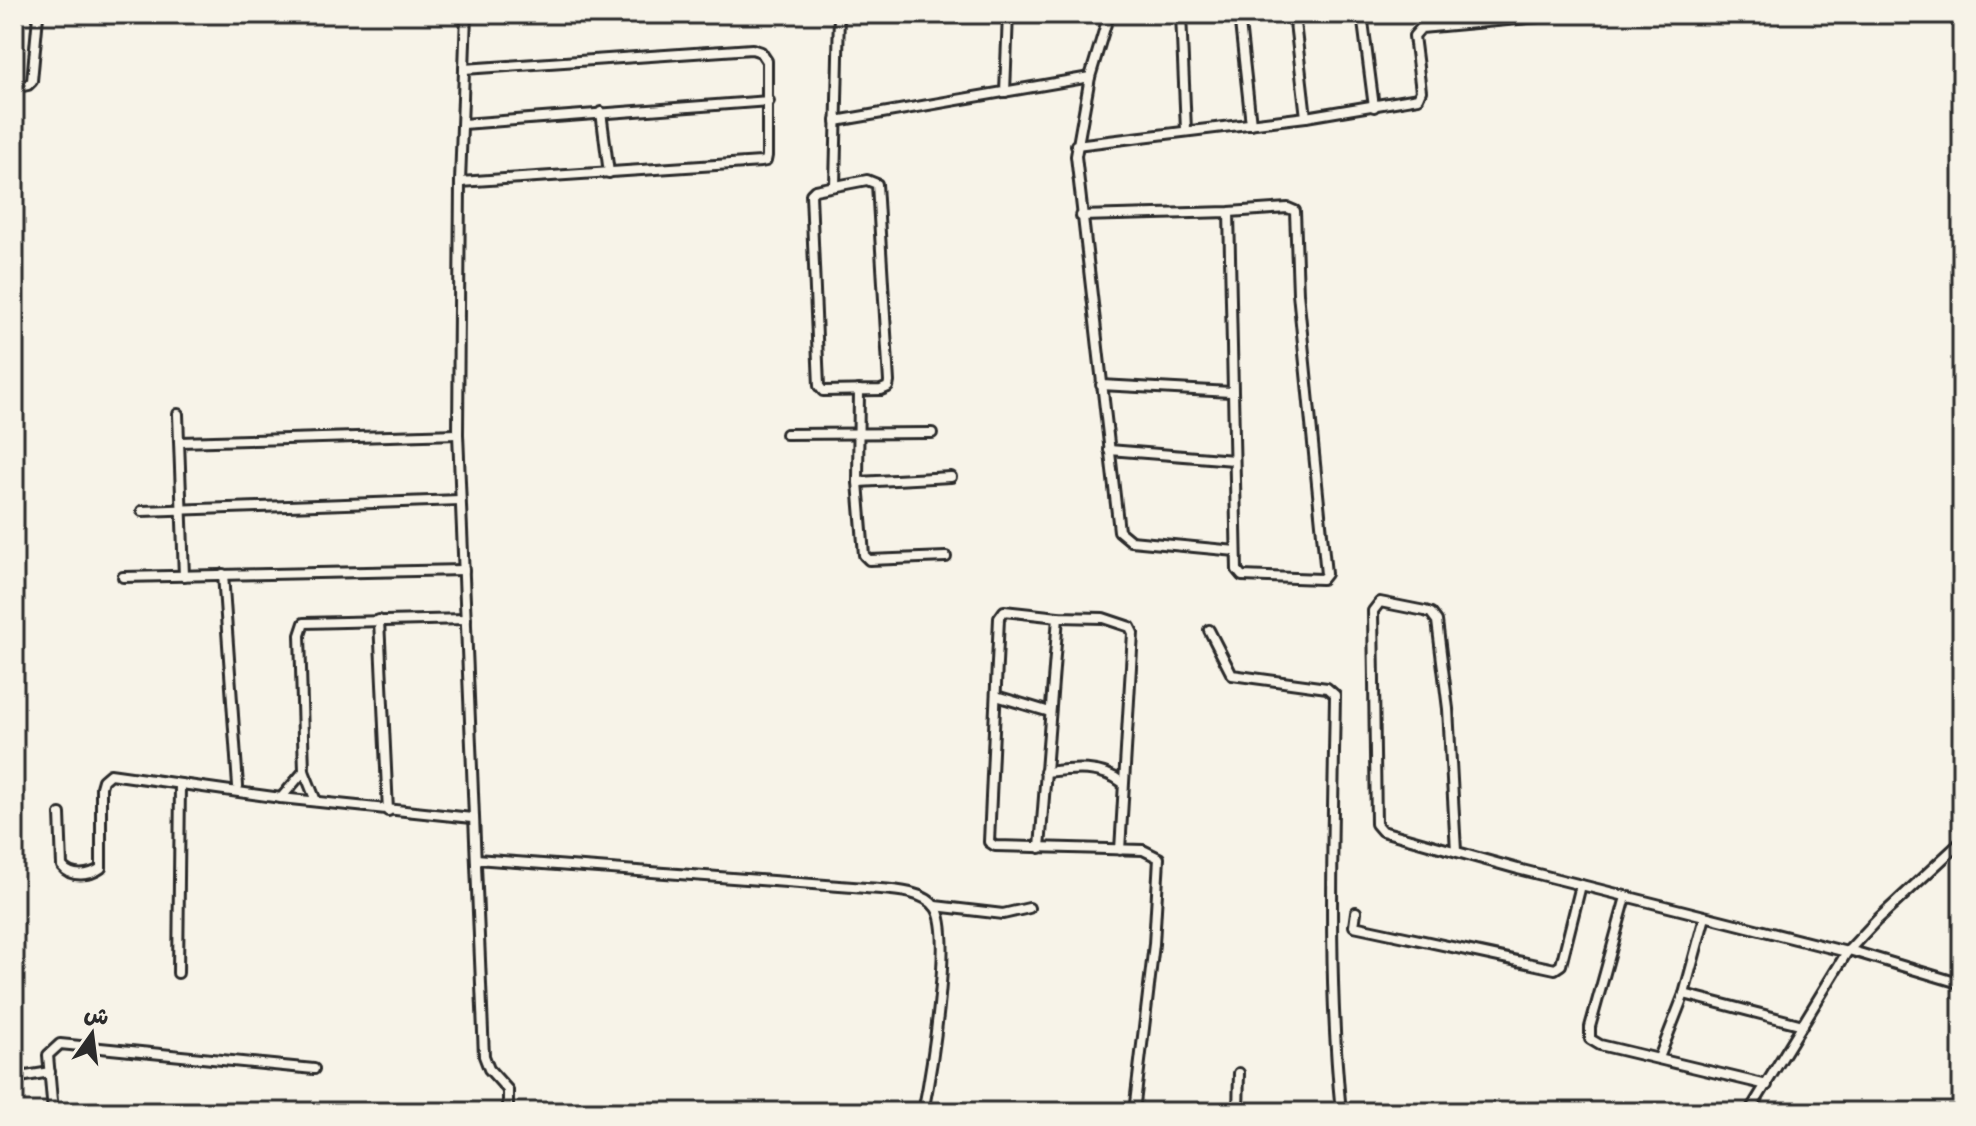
<svg xmlns="http://www.w3.org/2000/svg" width="1976" height="1126" font-family="Itim,'Playpen Sans Arabic',sans-serif">
	<style>
		.lines { fill: none; stroke-linecap: round; stroke-linejoin: round }
		.street-casing { stroke: #2b2b2b; stroke-width: 14 }
		.street { stroke: #f7f3e8; stroke-width: 8 }
	</style>
	<rect width="100%" height="100%" fill="#f7f3e8"/>
	<filter id="ink" filterUnits="userSpaceOnUse"><feTurbulence type="fractalNoise" baseFrequency=".0125" numOctaves="2"/><feDisplacementMap in="SourceGraphic" scale="16" xChannelSelector="R" yChannelSelector="G"/><feConvolveMatrix kernelMatrix="1 2 1 2 8 2 1 2 1" color-interpolation-filters="sRGB"/></filter>
	<g filter="url(#ink)">
		<g class="lines">
			<defs>
				<g id="street">
					<polyline points="466,14 460,182 458,434 484,1056 489,1069 508,1090 508,1112"/>
					<polyline points="1109,14 1090,77 1076,156 1119,531 1131,541 1236,551"/>
					<polyline points="1181,14 1186,130"/>
					<polyline points="1239,14 1251,124"/>
					<polyline points="1294,14 1306,117"/>
					<polyline points="1362,14 1374,107"/>
					<polyline points="1427,14 1431,27"/>
					<polyline points="14,88 28,85 32,81 38,16"/>
					<polyline points="1005,92 1008,14"/>
					<polyline points="601,112 609,173"/>
					<polyline points="836,121 1090,77"/>
					<polyline points="463,124 769,101"/>
					<polyline points="1076,145 1306,117 1418,98 1421,91 1414,36 1421,28 1562,15"/>
					<polygon points="867,180 877,184 889,382 888,387 881,390 823,391 819,386 811,194 815,190"/>
					<polyline points="460,182 761,162 766,161 767,156 767,61 761,52 752,49 464,69"/>
					<polyline points="835,186 839,14"/>
					<polyline points="1081,216 1229,212 1288,208 1295,211 1298,293 1326,574 1322,579 1242,576 1237,570 1229,212"/>
					<polyline points="1101,385 1231,392"/>
					<polyline points="859,390 858,482 864,555 869,560 946,557"/>
					<polyline points="178,414 184,576"/>
					<polyline points="786,434 932,433"/>
					<polyline points="180,442 458,434"/>
					<polyline points="1109,450 1234,460"/>
					<polyline points="858,482 951,477"/>
					<polyline points="142,511 460,500"/>
					<polyline points="223,574 238,786"/>
					<polyline points="123,577 464,570"/>
					<polyline points="379,620 388,811"/>
					<path d="M1209,630L1232,675L1327,688L1335,695C1333,834 1327,973 1341,1112"/>
					<polyline points="996,696 1050,712"/>
					<path d="M1045,772C1072,769 1101,765 1123,783"/>
					<polyline points="14,784 16,784"/>
					<polyline points="281,798 304,771"/>
					<polyline points="316,801 304,771 300,635 304,623 466,619"/>
					<path d="M60,814L62,866C71,878 90,876 101,868V787L103,780L110,774L281,798L472,818"/>
					<polyline points="1040,848 1058,617"/>
					<polyline points="1120,850 1133,633 1130,627 1103,618 1058,617 1004,611 999,618 989,842 995,846 1143,850 1159,858 1154,944 1134,1112"/>
					<polyline points="1456,851 1448,709 1437,621 1431,613 1425,611 1380,602 1373,611 1376,824 1382,831 1518,869 1847,952"/>
					<path d="M476,859L866,888C887,890 923,889 936,908C954,934 930,1078 923,1112"/>
					<polyline points="1626,897 1590,1027 1590,1039 1600,1045 1767,1085"/>
					<polyline points="935,906 1003,914 1029,908"/>
					<polyline points="1356,912 1354,926 1555,969 1561,965 1581,885"/>
					<polyline points="1849,950 1962,984"/>
					<polyline points="178,973 180,784"/>
					<polyline points="1684,994 1803,1025"/>
					<polyline points="1659,1058 1684,994 1705,917"/>
					<polyline points="14,1078 50,1072"/>
					<polyline points="53,1112 48,1055 60,1044 314,1069"/>
					<polyline points="1238,1112 1239,1073"/>
					<polyline points="1749,1112 1847,952 1877,920 1962,841"/>
				</g>
			</defs>
			<use href="#street" class="street-casing"/>
			<use href="#street" class="street"/>
		</g>
	</g>
	<rect width="1976" height="1126" fill="none" stroke="#f7f3e8" stroke-width="48"/>
	<rect x="24" y="24" width="1928" height="1078" fill="none" stroke="#2b2b2b" stroke-width="3" filter="url(#ink)"/>
	<g transform="translate(92 1034) rotate(14)" stroke="#f7f3e8" stroke-width="6" paint-order="stroke">
	<path d="M0-6L14 30L0 20L-14 30Z" fill="#2b2b2b"/>
	<text y="-12" font-size="22" font-weight="bold" text-anchor="middle" fill="#2b2b2b">ش</text>
	</g>
</svg>
